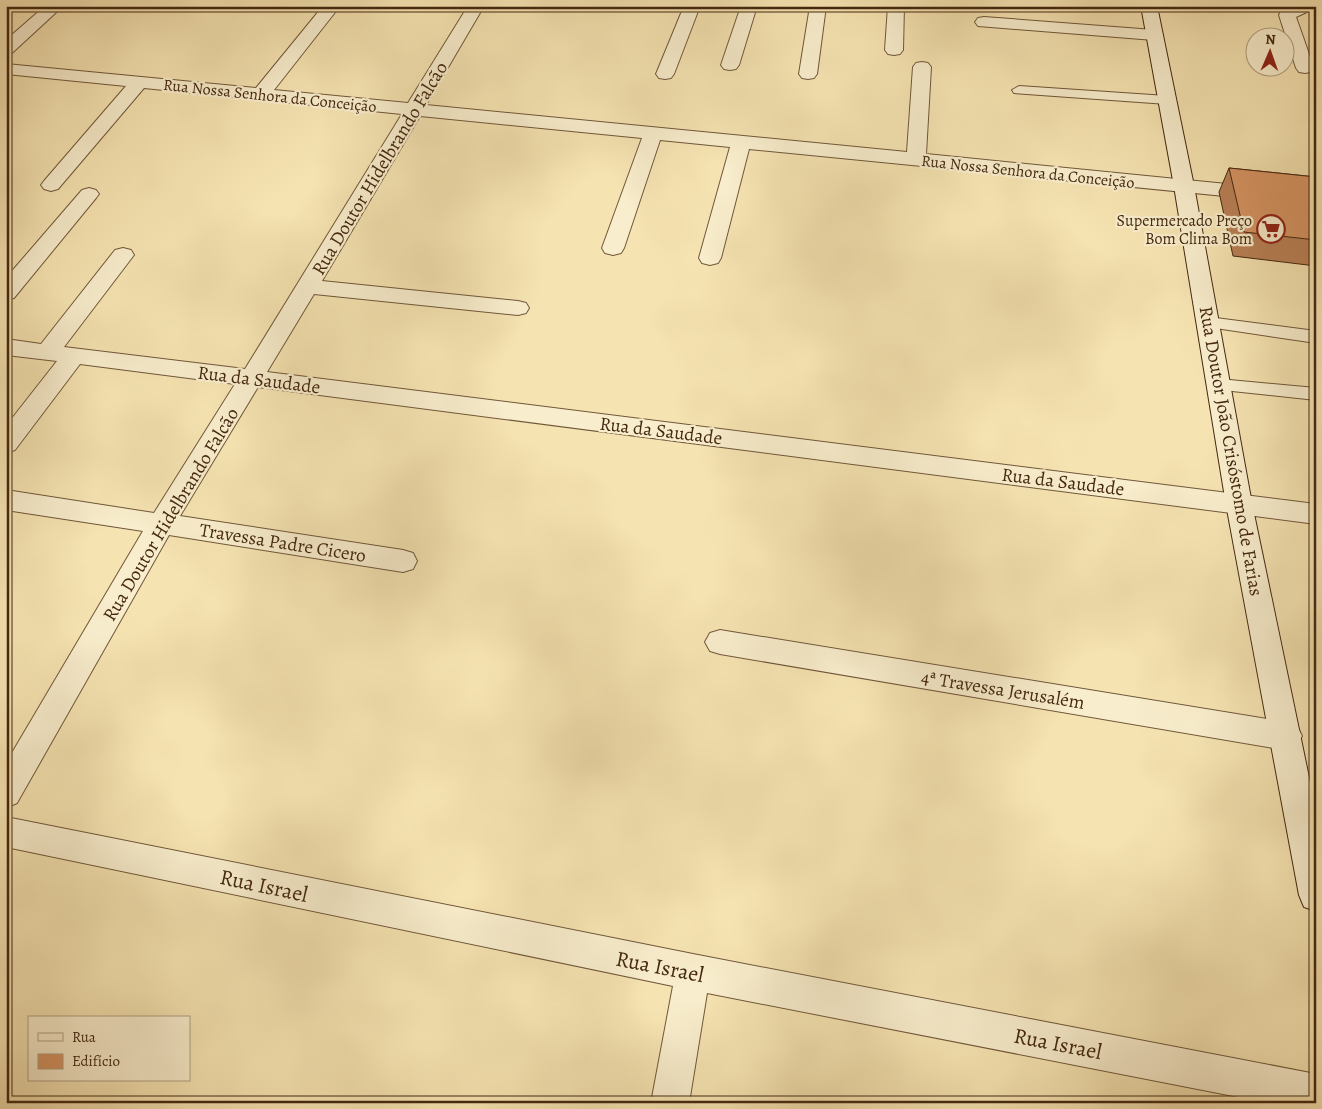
<svg xmlns="http://www.w3.org/2000/svg" width="1322" height="1109" font-family="Alegreya,serif">
	<style>
		.lines { fill: none; stroke-linecap: round; stroke-linejoin: round }
		.lane-casing { stroke: #705739; stroke-width: 2 }
		.street-casing { stroke: #705739; stroke-width: 2 }
		.secondary-casing { stroke: #442811; stroke-width: 2 }
		.lane { fill: #f8edcc; fill-rule: evenodd }
		.street { fill: #f8edcc; fill-rule: evenodd }
		.secondary { fill: #f8edcc; fill-rule: evenodd }
		.wall { fill: #b98056; stroke: #442811 }
		.building { fill: #d79564; stroke: #442811 }
		.labels { text-anchor: middle; stroke-width: 4.5; stroke-linejoin: round; paint-order: stroke }
		.far-street-label { font-size: 16px; fill: #442811; stroke: #f8edcc }
		.far-poi-label { font-size: 16px; fill: #442811; stroke: #f8edcc; text-anchor: end }
		.street-label { font-size: 19px; fill: #442811; stroke: #f8edcc }
		.near-street-label { font-size: 22px; fill: #442811; stroke: #f8edcc }
	</style>
	<rect width="100%" height="100%" fill="#f5e3b1"/>
	<filter id="stains"><feTurbulence type="fractalNoise" baseFrequency=".004" numOctaves="4"/><feColorMatrix values="0 0 0 0 .2 0 0 0 0 .09 0 0 0 0 .02 0 0 0 .5 -.17"/></filter>
	<radialGradient id="worn" r=".72"><stop offset=".6" stop-color="#630" stop-opacity="0"/><stop offset="1" stop-color="#630" stop-opacity=".3"/></radialGradient>
	<g class="lines">
		<defs>
			<g id="lane">
				<polygon points="1019,86 1167,96 1174,100 1167,104 1014,93 1012,90"/>
				<polygon points="1208,317 1316,331 1316,343 1202,326 1200,322 1202,318"/>
				<polygon points="1219,379 1316,388 1316,400 1213,389 1210,385 1213,381"/>
			</g>
			<g id="street">
				<polygon points="45,6 63,6 12,53 6,54 6,40"/>
				<polygon points="323,6 340,6 274,90 408,103 468,6 484,6 426,105 907,152 913,67 916,63 922,62 928,63 931,67 926,154 1316,193 1316,205 749,149 721,258 718,263 710,265 702,263 699,258 730,147 660,140 624,248 621,253 613,255 605,253 602,248 642,138 420,116 322,281 518,301 526,303 529,308 526,313 518,315 314,294 267,372 1316,504 1316,524 258,387 180,516 403,550 413,553 417,561 413,569 403,572 169,535 17,803 6,808 6,763 143,531 6,510 6,490 154,513 235,384 80,364 15,450 6,453 6,426 57,361 6,355 6,339 41,344 115,250 123,248 131,250 134,255 64,347 245,369 402,114 144,88 58,189 51,191 44,189 41,185 44,181 126,86 6,74 6,64 256,88"/>
				<polygon points="684,6 700,6 674,74 671,78 665,79 659,78 656,74"/>
				<polygon points="741,6 757,6 739,65 736,69 730,70 724,69 721,65"/>
				<polygon points="810,6 826,6 817,74 814,78 808,79 802,78 799,74"/>
				<polygon points="888,6 904,6 903,50 900,54 894,55 888,54 885,50"/>
				<polygon points="1291,6 1313,6 1311,10 1296,17 1314,68 1311,72 1305,73 1299,72 1296,68 1279,15 1281,11"/>
				<polygon points="984,17 1154,30 1160,31 1163,35 1160,39 1154,40 978,26 975,22 978,18"/>
				<polygon points="89,188 96,190 99,194 96,198 14,298 6,300 6,278 82,190"/>
				<polygon points="720,630 1286,722 1297,726 1302,736 1297,746 1286,750 720,654 710,651 705,642 710,633"/>
				<polygon points="6,817 693,954 1316,1074 1316,1103 1269,1103 707,993 689,1103 651,1103 673,986 6,847"/>
			</g>
			<polygon id="secondary" points="1141,6 1157,6 1194,186 1252,504 1316,811 1316,911 1304,907 1299,895 1226,504 1174,186"/>
		</defs>
		<use href="#lane" class="lane-casing"/>
		<use href="#street" class="street-casing"/>
		<use href="#secondary" class="secondary-casing"/>
		<use href="#lane" class="lane"/>
		<use href="#street" class="street"/>
		<use href="#secondary" class="secondary"/>
	</g>
	<polygon class="wall" points="1229,168 1316,177 1316,266 1233,256 1219,192"/>
	<polygon class="building" points="1229,168 1316,177 1316,240 1244,232"/>
	<defs>
		<symbol id="supermarket-ring" viewBox="-11 -11 22 22"><circle r="9.5" fill="#f8edcc" stroke="#8f2418" stroke-width="1.5"/><path d="M-6-5.5h2.5l.6 2H6L4.5 2H-2.5L-4.4-4H-6ZM-1.5 3.2a1.3 1.3 0 1 0 .1 0ZM3 3.2a1.3 1.3 0 1 0 .1 0Z" fill="#8f2418"/></symbol>
	</defs>
	<g fill-rule="evenodd">
		<use href="#supermarket-ring" x="1255" y="213" width="32" height="32"/>
	</g>
	<g class="labels">
		<g class="far-street-label">
			<text transform="translate(270 95) rotate(6)" y="6">Rua Nossa Senhora da Conceição</text>
			<text transform="translate(1028 171) rotate(6)" y="6">Rua Nossa Senhora da Conceição</text>
		</g>
		<g class="far-poi-label">
			<text x="1252" y="226">Supermercado Preço<tspan x="1252" dy="18">Bom Clima Bom</tspan></text>
		</g>
		<g class="street-label">
			<text transform="translate(379 168) rotate(-59)" y="7">Rua Doutor Hidelbrando Falcão</text>
			<text transform="translate(259 379) rotate(7)" y="7">Rua da Saudade</text>
			<text transform="translate(661 430) rotate(7)" y="7">Rua da Saudade</text>
			<text transform="translate(1232 451) rotate(80)" y="7">Rua Doutor João Crisóstomo de Farias</text>
			<text transform="translate(1063 481) rotate(7)" y="7">Rua da Saudade</text>
			<text transform="translate(170 514) rotate(-59)" y="7">Rua Doutor Hidelbrando Falcão</text>
			<text transform="translate(283 542) rotate(9)" y="7">Travessa Padre Cicero</text>
			<text transform="translate(1003 689) rotate(9)" y="7">4ª Travessa Jerusalém</text>
		</g>
		<g class="near-street-label">
			<text transform="translate(264 885) rotate(12)" y="8">Rua Israel</text>
			<text transform="translate(660 966) rotate(11)" y="8">Rua Israel</text>
			<text transform="translate(1058 1043) rotate(11)" y="8">Rua Israel</text>
		</g>
	</g>
	<rect width="1322" height="1109" fill="none" stroke="#f5e3b1" stroke-width="25"/>
	<rect x="8" y="8" width="1307" height="1094" fill="none" stroke="#442811" stroke-width="2.5"/>
	<rect x="12" y="12" width="1297" height="1084" fill="none" stroke="#442811"/>
	<rect x="28" y="1016" width="162" height="65" fill="#f8edcc" stroke="#b09e81"/>
	<rect x="38" y="1033" width="25" height="8" fill="#f8edcc" stroke="#b09e81"/>
	<text x="72" y="1042" font-size="15" fill="#442811">Rua</text>
	<rect x="38" y="1054" width="25" height="15" fill="#d79564" stroke="#b09e81"/>
	<text x="72" y="1066" font-size="15" fill="#442811">Edifício</text>
	<g transform="translate(1270 52) rotate(2)"><circle r="24" fill="#f8edcc" stroke="#b09e81"/>
	<path d="M0-4L9 19L0 12L-9 19Z" fill="#8f2418"/>
	<text y="-8" font-size="14" font-weight="bold" text-anchor="middle" fill="#442811">N</text>
	</g>
	<rect width="100%" height="100%" filter="url(#stains)"/>
	<rect width="100%" height="100%" fill="url(#worn)"/>
</svg>
